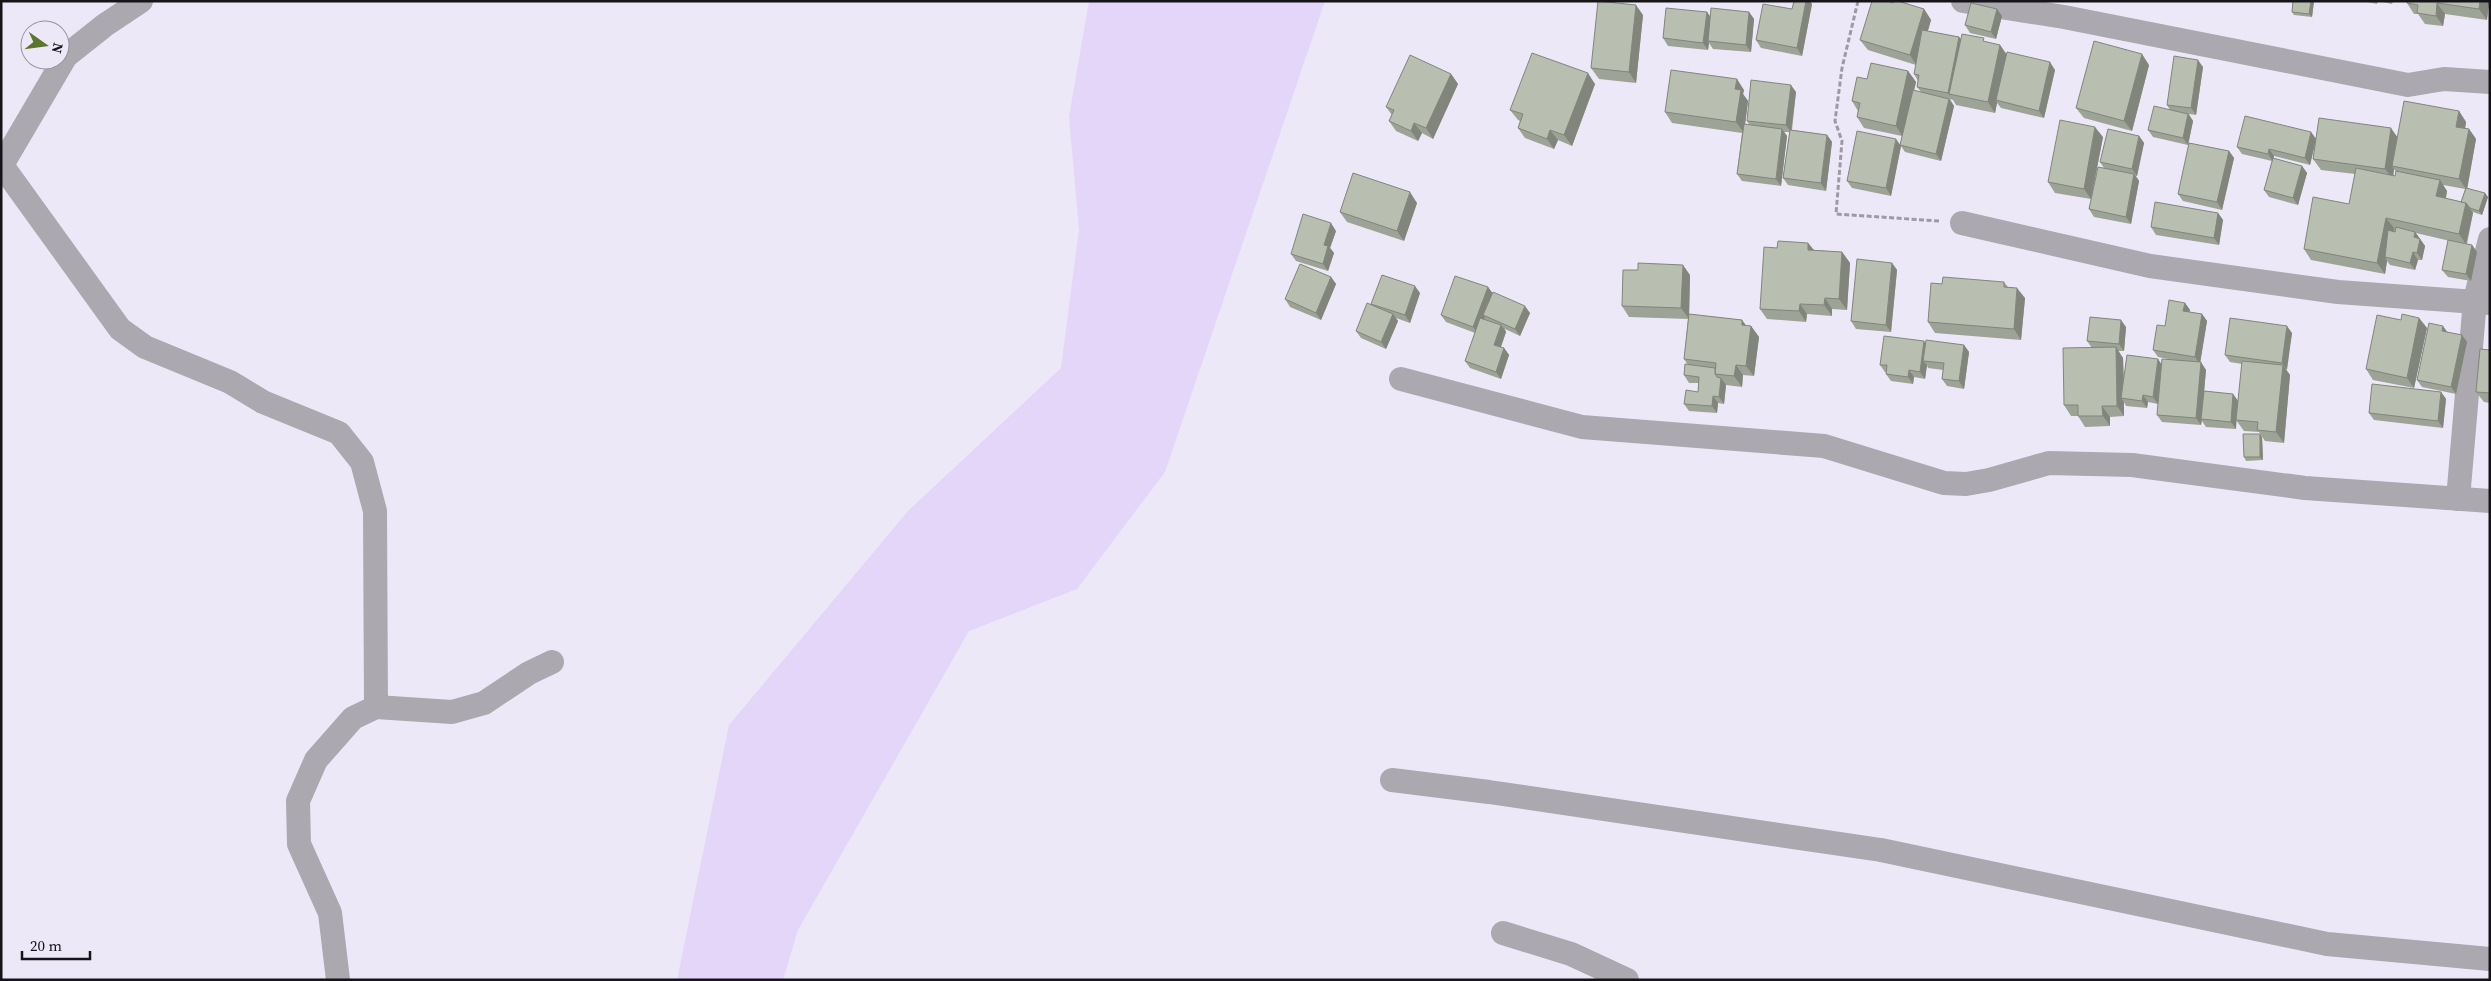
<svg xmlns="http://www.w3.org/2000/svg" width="2491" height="981" font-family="'Source Serif 4',serif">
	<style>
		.green { fill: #e3d6f9 }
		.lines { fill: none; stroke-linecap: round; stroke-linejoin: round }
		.path { stroke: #9d99a5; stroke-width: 3; stroke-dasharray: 5 2.5; stroke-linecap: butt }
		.street { stroke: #aba8af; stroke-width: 24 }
		.wall { fill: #9ea397; fill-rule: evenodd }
		.shaded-wall { fill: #81857b }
		.building { fill: #b8beb0; stroke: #81857b }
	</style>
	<rect width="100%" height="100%" fill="#ede8f7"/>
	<polygon class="green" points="1089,1 1325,1 1165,472 1077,589 969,631 798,930 783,980 677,980 729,725 908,511 1061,368 1079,229 1069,117"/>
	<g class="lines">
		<polyline class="path" points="1858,1 1842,68 1835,121 1842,141 1836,214 1939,221"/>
		<g class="street">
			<polyline points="1963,1 2064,17 2408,85 2444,79 2490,82"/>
			<polyline points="1,164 120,329 145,347 230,382 263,402 339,433 362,462 375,511 376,707"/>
			<polyline points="2,165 66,56 105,25 141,1"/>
			<polyline points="1962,223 2150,266 2338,292 2490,303"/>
			<polyline points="1401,379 1582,427 1824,446 1944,483 1966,484 1989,480 2049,463 2132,465 2305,488 2490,501"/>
			<polyline points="2458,499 2475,300 2490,239"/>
			<polyline points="1392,780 1489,792 1881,850 2327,944 2490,959"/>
			<polyline points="1503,933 1571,954 1627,980"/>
			<polyline points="338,980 330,913 299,844 298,801 316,760 353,718 376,707 452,712 484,703 529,673 552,662"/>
		</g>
	</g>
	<g class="wall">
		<polygon points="2293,1 2314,1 2312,17 2294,15 2292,12"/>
		<polygon points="2363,1 2378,1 2377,4"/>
		<polygon points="2379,1 2393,1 2392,4"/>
		<polygon points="2489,1 2487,20 2445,14 2443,26 2425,24 2418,14 2414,14 2407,3"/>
		<polygon points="1812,4 1802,56 1761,48 1756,40 1792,9"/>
		<polygon points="1924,9 1931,20 1928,31 1959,37 1961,39 1986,42 2000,45 2006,54 2055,70 2044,118 2001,108 1997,103 1995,113 1956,105 1953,100 1950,99 1954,106 1941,161 1905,152 1901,146 1891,196 1852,188 1847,181 1900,145 1902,136 1864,128 1857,117 1858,111 1852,101 1867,79 1908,71 1916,82 1914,90 1921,92 1917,87 1918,81 1914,74 1916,65 1868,50 1860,40"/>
		<polygon points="1997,9 2002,16 1996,39 1970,33 1965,25"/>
		<polygon points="1707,12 1710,17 1749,12 1754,19 1751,52 1713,49 1709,43 1708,50 1668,46 1663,38"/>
		<polygon points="1643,15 1636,83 1599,79 1591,68"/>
		<polygon points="2149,65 2132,131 2084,118 2076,108"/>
		<polygon points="2203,67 2196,115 2189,114 2193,121 2188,145 2153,137 2148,130 2170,110 2167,105"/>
		<polygon points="1451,74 1458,84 1433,139 1422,133 1418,141 1396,131 1389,121 1392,115 1386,107"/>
		<polygon points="1595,84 1572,146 1558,140 1554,149 1525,138 1518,128 1520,121 1518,120 1510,110"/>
		<polygon points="1744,90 1743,94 1748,101 1745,124 1749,124 1747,121 1796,92 1792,130 1827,135 1832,142 1826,191 1788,185 1783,178 1790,132 1784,132 1787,136 1781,186 1742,181 1737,174 1742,133 1672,123 1665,112"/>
		<path d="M2459,111L2466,122L2465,128L2469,129L2476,139L2467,188L2488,197L2482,215L2473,212V213L2467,244L2472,245L2477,252L2471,281L2448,277L2442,270L2450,241L2416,233L2425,246L2422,260H2418L2415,270L2390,265L2387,261L2385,274L2311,260L2304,249L2349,204L2355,174L2321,170L2313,159L2316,140L2310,165L2274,156L2273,158L2302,166L2307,173L2298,205L2269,197L2264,190L2272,161L2242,154L2237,147L2311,132L2316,139L2397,137ZM2394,169L2396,172L2395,176L2393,175ZM2443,185L2465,189L2461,202L2446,198L2447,191Z"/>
		<polygon points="2139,136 2144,143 2137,176 2136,176 2139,181 2131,224 2094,217 2089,209 2104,168 2100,162"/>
		<polygon points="2103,137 2091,199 2055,193 2048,182"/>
		<polygon points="2229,151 2234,158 2222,210 2183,201 2178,194"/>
		<polygon points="1417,203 1404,241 1347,222 1340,212"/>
		<polygon points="2218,213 2223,220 2219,245 2156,235 2151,227"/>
		<polygon points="1336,231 1330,248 1334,253 1328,271 1296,261 1291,254"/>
		<polygon points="1808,243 1814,250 1842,252 1850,263 1847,310 1832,309 1832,316 1807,314 1806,322 1767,319 1760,309 1777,248"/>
		<polygon points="1892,263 1897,270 1891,332 1856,329 1851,321"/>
		<polygon points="1690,275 1689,314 1742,320 1746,326 1751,326 1759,337 1754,376 1743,375 1742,387 1726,385 1724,404 1718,403 1717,413 1689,411 1684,404 1698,392 1698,383 1689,383 1684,375 1688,365 1684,359 1688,319 1629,317 1622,306"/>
		<polygon points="1331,277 1336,284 1321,320 1290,307 1285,299"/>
		<polygon points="2004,282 2008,287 2025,298 2021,340 1935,333 1928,322 1942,284"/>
		<polygon points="1488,287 1493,294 1530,313 1520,336 1505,329 1506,332 1501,347 1504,348 1509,355 1501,379 1470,368 1465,361 1475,333 1446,322 1441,315"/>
		<polygon points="1420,293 1410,323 1396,318 1398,321 1386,349 1361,338 1356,331 1372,305 1371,304"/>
		<polygon points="2185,303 2190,310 2189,312 2202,314 2207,321 2200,362 2206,370 2204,391 2233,394 2238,401 2242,364 2230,362 2225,355 2292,333 2286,370 2290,375 2284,443 2265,441 2259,432 2244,431 2236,420 2236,429 2206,427 2202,421 2201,425 2162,422 2157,415 2158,404 2148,402 2147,408 2126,406 2124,402 2124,416 2110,417 2110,426 2085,427 2078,416 2071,416 2064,405 2092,348 2087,341 2126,327 2124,351 2118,351 2123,358 2124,382 2158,359 2161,364 2173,360 2158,357 2153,350 2165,326"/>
		<polygon points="2419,318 2427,328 2414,388 2373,380 2366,369"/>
		<polygon points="2447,332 2467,342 2456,394 2422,387 2417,380"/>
		<polygon points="1924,341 1926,344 1964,345 1969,352 1964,389 1947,386 1942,379 1943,370 1928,368 1927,365 1925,379 1914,377 1913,384 1891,381 1886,374 1886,372 1885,372 1880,365"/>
		<polygon points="2490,350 2490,403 2484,402 2476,392"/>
		<polygon points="2441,392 2446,399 2443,428 2374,420 2369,413"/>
		<polygon points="2260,434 2262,437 2263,460 2246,461 2244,457"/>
	</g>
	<g class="shaded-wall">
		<polygon points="1806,1 1810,1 1812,4 1802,56 1797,48"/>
		<polygon points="2311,1 2314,1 2312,17 2309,14"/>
		<polygon points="2480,1 2489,1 2487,20 2479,9"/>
		<polygon points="2437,3 2445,14 2443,26 2436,16"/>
		<polygon points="1636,5 1643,15 1636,83 1629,72"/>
		<polygon points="1924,9 1931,20 1917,66 1910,55"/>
		<polygon points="1997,9 2002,16 1996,39 1991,32"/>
		<polygon points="1707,12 1712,19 1708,41 1709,43 1708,50 1703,43"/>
		<polygon points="1749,12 1754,19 1751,52 1746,45"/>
		<polygon points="1959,37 1964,44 1949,94 1953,100 1948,93"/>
		<polygon points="2000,45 2007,55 1996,100 1997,103 1995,113 1988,102"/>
		<polygon points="2142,54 2149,65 2132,131 2124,121"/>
		<polygon points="2198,60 2203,67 2196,115 2191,108"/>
		<polygon points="2050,62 2055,70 2044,118 2039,111"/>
		<polygon points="1908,71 1916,82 1903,137 1896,126"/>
		<polygon points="1588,73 1595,84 1572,146 1564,135"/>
		<polygon points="1451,74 1458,84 1433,139 1426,128"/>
		<polygon points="1737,79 1744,90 1743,94 1748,101 1744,133 1736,122 1735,89"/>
		<polygon points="1791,85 1796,92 1791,132 1786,125"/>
		<polygon points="1949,99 1954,106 1941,161 1936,154"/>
		<polygon points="2459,111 2466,122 2464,137 2456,127"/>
		<polygon points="2188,114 2193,121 2188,145 2183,138"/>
		<polygon points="1414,123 1422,133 1418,141 1411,131"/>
		<polygon points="2095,127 2103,137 2091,199 2084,189"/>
		<polygon points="2391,128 2398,138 2392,166 2394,169 2393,179 2385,169"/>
		<polygon points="1782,129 1787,136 1781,186 1776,179"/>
		<polygon points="2469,129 2476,139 2467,190 2459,179"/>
		<polygon points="1550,130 1558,140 1554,149 1547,139"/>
		<polygon points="2311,132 2316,139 2310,165 2305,158"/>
		<polygon points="1827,135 1832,142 1826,191 1821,183"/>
		<polygon points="2139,136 2144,143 2137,176 2132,169"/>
		<polygon points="1896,139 1901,146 1891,196 1886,188"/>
		<polygon points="2269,149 2274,156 2273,162 2268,154"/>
		<polygon points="2229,151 2234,158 2222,210 2217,202"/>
		<polygon points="2302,166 2307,173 2298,205 2293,198"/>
		<polygon points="2134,174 2139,181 2131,224 2126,217"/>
		<polygon points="2440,180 2447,191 2444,207 2436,196"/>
		<polygon points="1410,192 1417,203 1404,241 1397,231"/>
		<polygon points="2485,193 2488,197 2482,215 2479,211"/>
		<polygon points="2466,203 2473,213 2466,244 2459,234"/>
		<polygon points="2218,213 2223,220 2219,245 2214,238"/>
		<polygon points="2386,218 2394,228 2388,258 2385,257 2387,261 2385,274 2377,263"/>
		<polygon points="1331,223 1336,231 1330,248 1334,253 1328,271 1323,264 1324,245"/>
		<polygon points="2415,232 2425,246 2422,260 2417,253 2414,237"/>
		<polygon points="1808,243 1816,253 1808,250"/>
		<polygon points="2472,245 2477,252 2471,281 2466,274"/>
		<polygon points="1842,252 1850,263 1847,310 1839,299"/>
		<polygon points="2413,252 2418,260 2415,270 2410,263"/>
		<polygon points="1892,263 1897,270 1891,332 1886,325"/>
		<polygon points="1683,265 1690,275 1689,319 1681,308"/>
		<polygon points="1331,277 1336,284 1321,320 1316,313"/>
		<polygon points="1415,286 1420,293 1410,323 1405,315"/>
		<polygon points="1488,287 1493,294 1483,315 1485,317 1478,334 1473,327"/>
		<polygon points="2017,288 2025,298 2021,340 2014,329"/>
		<polygon points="1825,298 1832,309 1832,316 1824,305"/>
		<polygon points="2185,303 2190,310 2188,318 2183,311"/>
		<polygon points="1800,304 1807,314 1806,322 1799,311"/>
		<polygon points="1525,306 1530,313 1520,336 1515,329"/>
		<polygon points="1393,314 1398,321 1386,349 1381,342"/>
		<polygon points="2202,314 2207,321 2200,364 2195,357"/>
		<polygon points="2419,318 2427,328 2414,388 2407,378"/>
		<polygon points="1742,320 1750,331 1742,325"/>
		<polygon points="2121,320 2126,327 2124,351 2119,344"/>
		<polygon points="1501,325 1506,332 1499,352 1494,345"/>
		<polygon points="1751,326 1759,337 1754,376 1746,366"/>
		<polygon points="2287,326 2292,333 2287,370 2282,363"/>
		<polygon points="2443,326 2448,333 2442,331"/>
		<polygon points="2462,335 2467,342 2456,394 2451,387"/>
		<polygon points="1924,341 1929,348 1923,361 1927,365 1925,379 1920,372"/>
		<polygon points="1964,345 1969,352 1964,389 1959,381"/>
		<polygon points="2116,347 2123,358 2124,399 2121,398 2124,402 2124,416 2117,406"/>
		<polygon points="1504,348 1509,355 1501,379 1496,372"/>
		<polygon points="2158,359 2163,367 2158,404 2153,397"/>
		<polygon points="2201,362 2206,370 2201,425 2196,418"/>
		<polygon points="1736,365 1743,375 1742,387 1734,376"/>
		<polygon points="2283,365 2290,375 2284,443 2276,432"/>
		<polygon points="1909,370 1914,377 1913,384 1908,377"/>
		<polygon points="1721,378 1726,385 1724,404 1719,397"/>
		<polygon points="2441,392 2446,399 2443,428 2438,421"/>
		<polygon points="2233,394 2238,401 2236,429 2231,422"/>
		<polygon points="2143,395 2148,402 2147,408 2142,401"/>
		<polygon points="1713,396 1718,403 1717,413 1712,406"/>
		<polygon points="2102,406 2110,417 2110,426 2103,416"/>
		<polygon points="2260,434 2262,437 2263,460 2260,457"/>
	</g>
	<g class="building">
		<polygon points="1598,1 1636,5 1629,72 1591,68"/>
		<polygon points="1794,1 1806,1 1797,48 1756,40 1763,4 1792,9"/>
		<polygon points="1872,1 1888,1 1893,3 1893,1 1898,1 1924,9 1910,55 1860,40"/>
		<polygon points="2293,1 2311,1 2309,14 2292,12"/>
		<polygon points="2407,1 2480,1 2479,9 2437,3 2436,16 2417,13 2418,5 2407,3"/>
		<polygon points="1971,3 1997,9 1991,32 1965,25"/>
		<polygon points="1666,8 1707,12 1703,43 1663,38"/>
		<polygon points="1711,8 1749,12 1746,45 1708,41"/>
		<polygon points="1922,30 1959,37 1948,93 1917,87 1919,75 1914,74"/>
		<polygon points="1962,34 1984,38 1983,41 2000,45 1988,102 1949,94"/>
		<polygon points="2094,41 2142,54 2124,121 2076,108"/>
		<polygon points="2007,52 2050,62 2039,111 1996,100"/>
		<polygon points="1532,53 1588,73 1564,135 1550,130 1547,139 1518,128 1523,114 1510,110"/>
		<polygon points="1410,55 1451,74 1426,128 1414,123 1411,131 1389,121 1394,110 1386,107"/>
		<polygon points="2174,56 2198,60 2191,108 2167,105"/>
		<polygon points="1871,63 1908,71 1896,126 1857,117 1860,103 1852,101 1857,77 1867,79"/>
		<polygon points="1671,70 1737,79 1735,89 1741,90 1736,122 1665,112"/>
		<polygon points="1751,80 1791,85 1786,125 1747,121"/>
		<polygon points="1913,90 1949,99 1936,154 1900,145"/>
		<polygon points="2404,101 2459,111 2456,127 2469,129 2459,179 2392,166"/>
		<polygon points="2154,106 2188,114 2183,138 2148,130"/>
		<polygon points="2245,116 2311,132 2305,158 2269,149 2268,154 2237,147"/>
		<polygon points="2319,118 2391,128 2385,169 2313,159"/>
		<polygon points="2060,120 2095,127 2084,189 2048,182"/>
		<polygon points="1744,124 1782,129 1776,179 1737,174"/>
		<polygon points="2108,129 2139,136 2132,169 2100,162"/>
		<polygon points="1790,130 1827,135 1821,183 1783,178"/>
		<polygon points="1857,131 1896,139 1886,188 1847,181"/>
		<polygon points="2189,143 2229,151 2217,202 2178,194"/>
		<polygon points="2273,158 2302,166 2293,198 2264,190"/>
		<polygon points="2098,167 2134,174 2126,217 2089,209"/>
		<polygon points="2356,168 2395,176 2396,171 2440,180 2436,196 2466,203 2459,234 2386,218 2377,263 2304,249 2313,197 2349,204"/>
		<polygon points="1353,173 1410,192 1397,231 1340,212"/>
		<polygon points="2466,188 2485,193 2479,211 2470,208 2466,203 2461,202"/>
		<polygon points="2155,202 2218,213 2214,238 2151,227"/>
		<polygon points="1303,214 1331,223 1324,245 1328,246 1323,264 1291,254"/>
		<polygon points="2396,227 2415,232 2414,237 2420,239 2417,253 2413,252 2410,263 2385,257 2388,230 2395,232"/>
		<polygon points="2448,240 2472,245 2466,274 2442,270"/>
		<polygon points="1778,241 1808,243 1808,250 1842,252 1839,299 1825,298 1824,305 1800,304 1799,311 1760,309 1764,247 1777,248"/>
		<polygon points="1857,259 1892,263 1886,325 1851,321"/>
		<polygon points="1638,263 1683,265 1681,308 1622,306 1623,270 1638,270"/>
		<polygon points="1300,264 1331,277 1316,313 1285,299"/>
		<polygon points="1382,275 1415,286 1405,315 1371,304"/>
		<polygon points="1455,276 1488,287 1473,327 1441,315"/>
		<polygon points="1943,277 2004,282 2004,287 2017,288 2014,329 1928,322 1931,283 1942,284"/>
		<polygon points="1493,292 1525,306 1515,329 1483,315"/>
		<polygon points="2169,300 2185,303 2183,311 2202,314 2195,357 2153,350 2157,325 2165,326"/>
		<polygon points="1367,303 1393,314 1381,342 1356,331"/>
		<polygon points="1689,314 1742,320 1742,325 1751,326 1746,366 1736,365 1734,376 1715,374 1716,363 1684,359"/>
		<polygon points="2402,314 2419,318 2407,378 2366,369 2377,315 2401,320"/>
		<polygon points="2090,317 2121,320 2119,344 2087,341"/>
		<polygon points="1480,318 1501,325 1494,345 1504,348 1496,372 1465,361"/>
		<polygon points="2230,318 2287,326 2282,363 2225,355"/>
		<polygon points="2429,323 2443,326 2442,331 2462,335 2451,387 2417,380"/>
		<polygon points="1884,336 1924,341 1920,372 1909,370 1908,377 1886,374 1887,365 1880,365"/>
		<polygon points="1926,340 1964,345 1959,381 1942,379 1944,363 1923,361"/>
		<polygon points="2116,347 2117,406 2102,406 2103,416 2078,416 2078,405 2064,405 2063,348"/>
		<polygon points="2480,349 2490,350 2490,393 2476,392"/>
		<polygon points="2127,355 2158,359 2153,397 2143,395 2142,401 2121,398"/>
		<polygon points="2162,359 2201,362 2196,418 2157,415"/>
		<polygon points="2242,361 2283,365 2276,432 2257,430 2258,422 2236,420"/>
		<polygon points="1685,364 1715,368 1715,374 1717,377 1721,378 1719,397 1713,396 1712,406 1684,404 1686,390 1698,392 1699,377 1684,375"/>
		<polygon points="2372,384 2441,392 2438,421 2369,413"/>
		<polygon points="2204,391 2233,394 2231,422 2201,419"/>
		<polygon points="2243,434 2260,434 2260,457 2244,457"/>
	</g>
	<rect width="2491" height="981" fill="none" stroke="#161419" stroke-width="5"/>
	<g transform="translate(45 45) rotate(104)"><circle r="24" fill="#ede8f7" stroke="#97939e"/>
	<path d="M0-4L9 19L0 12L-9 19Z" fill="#5a762a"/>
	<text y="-8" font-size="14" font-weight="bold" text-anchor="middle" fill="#161419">N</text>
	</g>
	<path d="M22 951v8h68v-8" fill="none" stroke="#161419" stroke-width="2.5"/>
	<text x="30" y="951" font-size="15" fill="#161419" stroke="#ede8f7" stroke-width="4" paint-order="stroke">20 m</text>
</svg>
